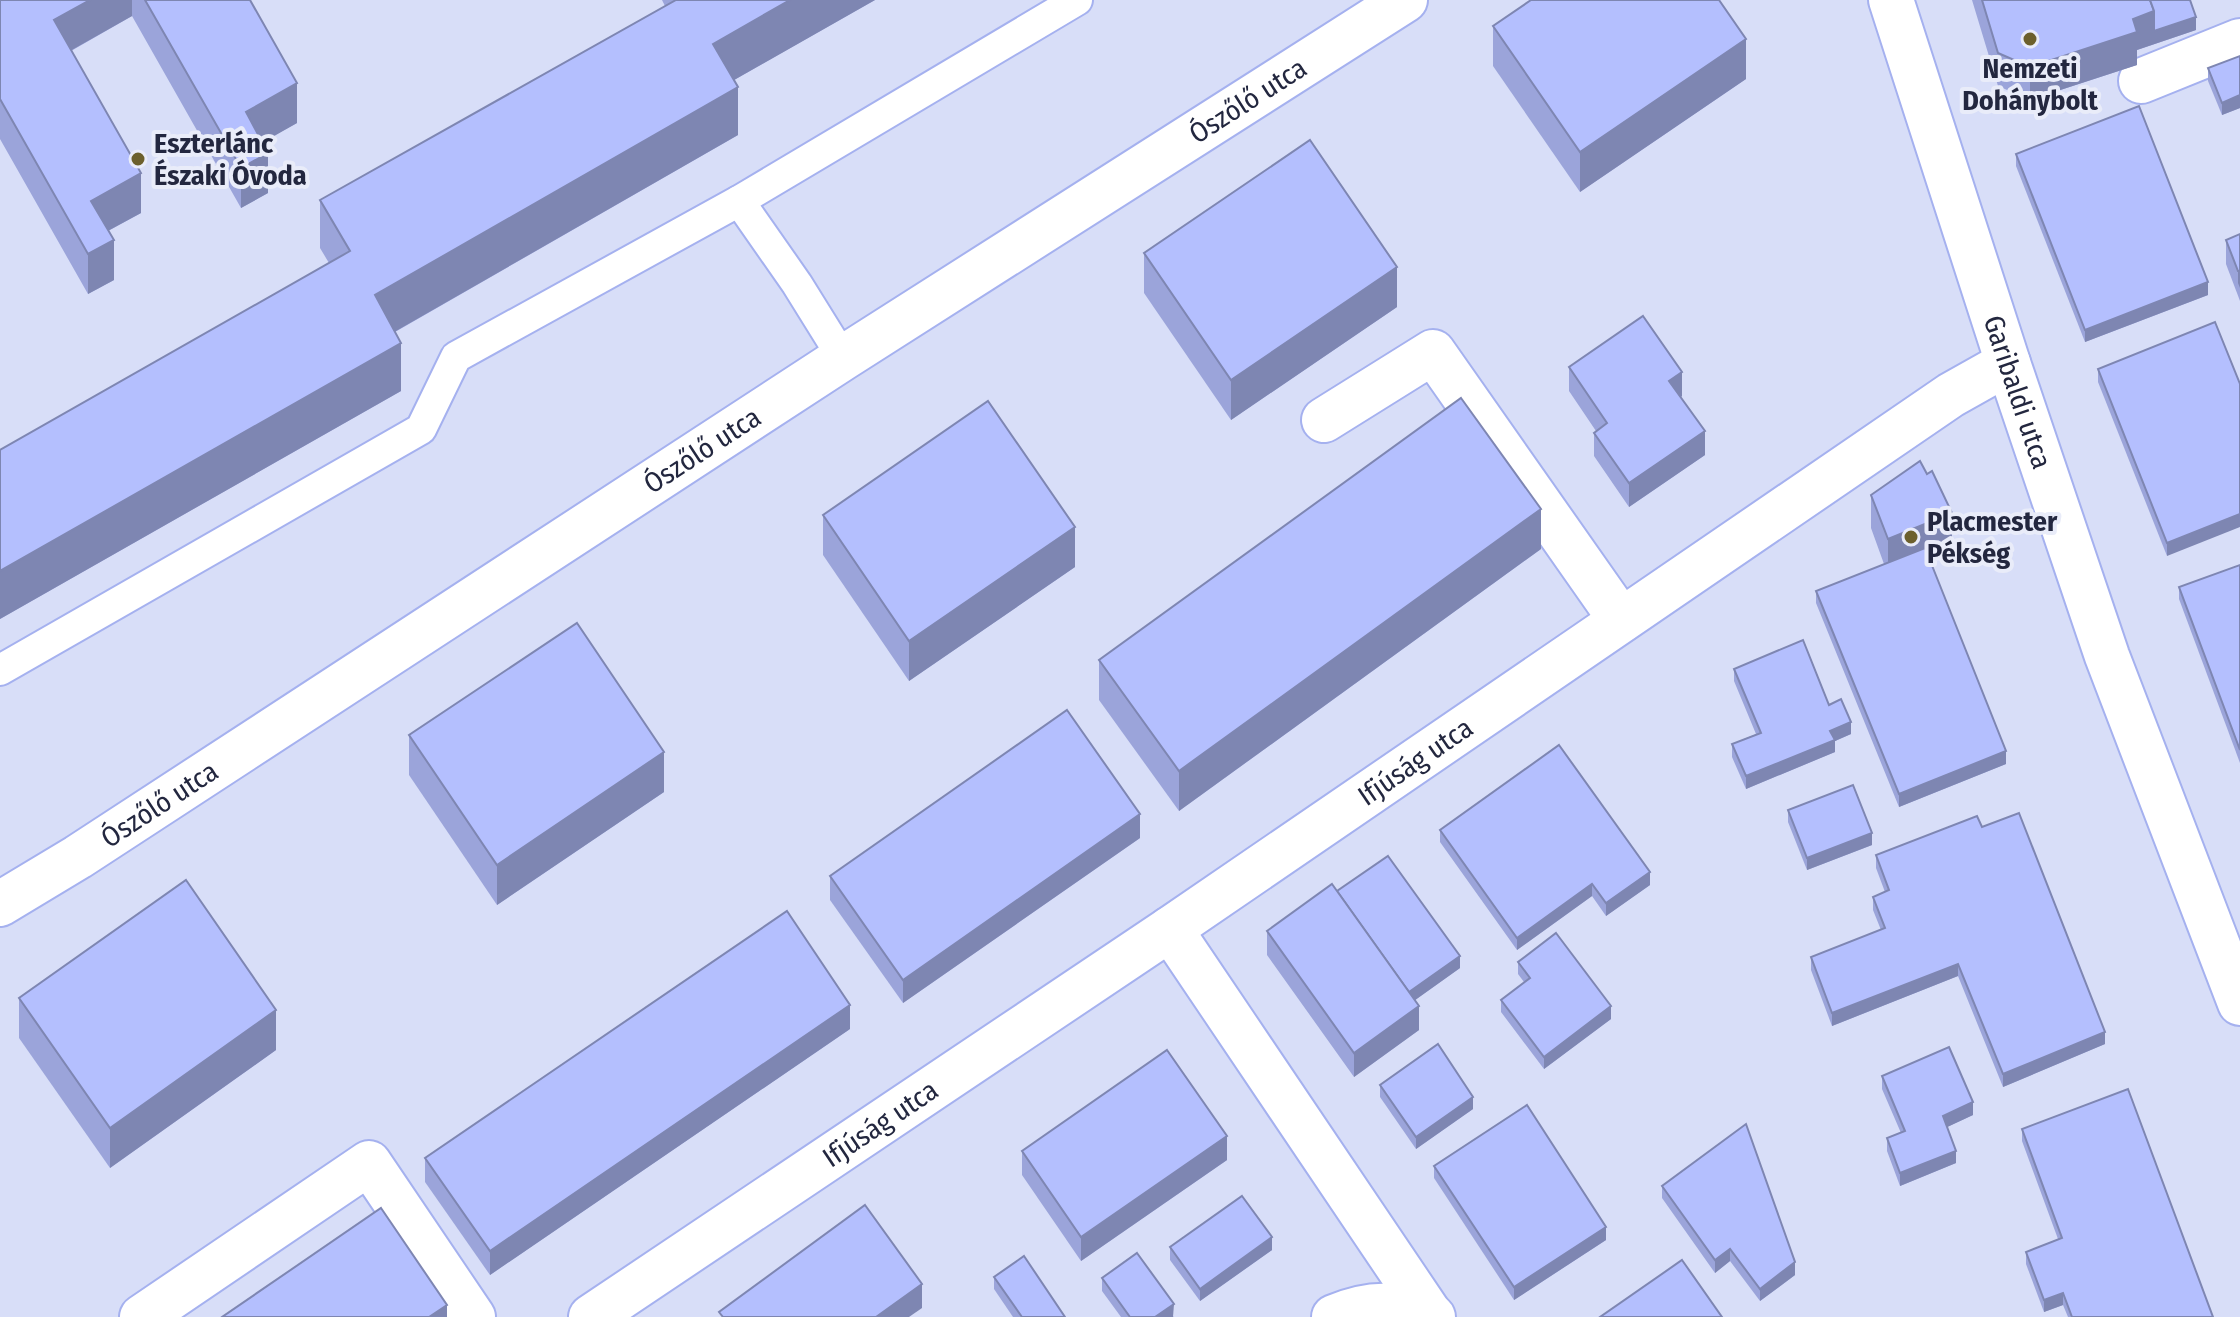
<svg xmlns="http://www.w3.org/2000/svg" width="2240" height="1317" font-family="'Fira Sans Condensed',sans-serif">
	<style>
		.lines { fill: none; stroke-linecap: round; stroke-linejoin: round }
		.lane-casing { stroke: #a5b1ef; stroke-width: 34 }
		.street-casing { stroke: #a5b1ef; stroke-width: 48 }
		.lane { stroke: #fff; stroke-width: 30 }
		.street { stroke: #fff; stroke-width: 44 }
		.wall { fill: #9ba4da }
		.shaded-wall { fill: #7e86b2 }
		.building { fill: #b4bffe; stroke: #7e86b2; stroke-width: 2 }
		.poi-dot { fill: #6c602d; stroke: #e9ecf9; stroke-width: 3 }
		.labels { text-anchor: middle; stroke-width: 8; stroke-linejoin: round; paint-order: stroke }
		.poi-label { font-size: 28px; font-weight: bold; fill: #23273f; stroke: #e9ecf9; text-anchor: start }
		.street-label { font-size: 28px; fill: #23273f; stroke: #e9ecf9 }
	</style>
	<rect width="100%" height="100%" fill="#d8def8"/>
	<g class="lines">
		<defs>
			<g id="lane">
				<polyline points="739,201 1077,0"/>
				<polyline points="0,670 421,429 456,357 739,201 797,284 843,358"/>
			</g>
			<g id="street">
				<path id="s1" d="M1891,0L2008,363L2107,656L2240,1003"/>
				<polyline points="2141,81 2240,41"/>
				<polyline points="1324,420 1433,352 1621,620"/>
				<path id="s2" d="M0,904L78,857L843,358L1405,0"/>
				<polyline points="1170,929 1431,1316"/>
				<polyline points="142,1317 369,1163 473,1317"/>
				<path id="s3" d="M591,1317L1170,929L1951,395L2008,363"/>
				<path d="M1334,1317C1370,1302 1396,1302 1433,1317"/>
			</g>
		</defs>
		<use href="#lane" class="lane-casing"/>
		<use href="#street" class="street-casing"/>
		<use href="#lane" class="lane"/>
		<use href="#street" class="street"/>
	</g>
	<g class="wall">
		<polygon points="0,0 250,0 297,123 262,142 268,193 241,208 132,16 71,51 141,213 108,231 114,280 88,294 0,139"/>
		<polygon points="662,0 875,0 734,80 738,135 395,332 401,391 0,619 0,450 329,263 320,248 320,200 665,6"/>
		<polygon points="1972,0 2190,0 2196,30 2137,50 2137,65 2030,100 1998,86"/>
		<polygon points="1493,26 1746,79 1580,192 1493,66"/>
		<polygon points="2240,56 2240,108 2222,115 2208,81 2208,68"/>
		<polygon points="2016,154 2208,295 2085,342 2016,166"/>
		<polygon points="2240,234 2240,301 2226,264 2226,240"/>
		<polygon points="1144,253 1397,307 1231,420 1144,293"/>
		<polygon points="2215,322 2167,556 2098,382 2098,369"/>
		<polygon points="1569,367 1682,396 1681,397 1705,455 1629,507 1594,456 1594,433 1596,431 1569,391"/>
		<polygon points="1871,495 1952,546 1928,556 2006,764 1899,807 1816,603 1816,591 1884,564 1871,528"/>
		<polygon points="823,515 1075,567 909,681 823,555"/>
		<polygon points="1541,549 1179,811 1099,700 1099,660"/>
		<polygon points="2240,565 2240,763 2179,599 2179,587"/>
		<polygon points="1734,669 1829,705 1851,734 1835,741 1835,752 1746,789 1732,757 1732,744 1756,734 1734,681"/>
		<polygon points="409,735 664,792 497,905 409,775"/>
		<polygon points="1788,810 1872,845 1807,870 1788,822"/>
		<polygon points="1982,827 2105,1044 2003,1087 1958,976 1832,1026 1811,970 1811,957 1881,930 1873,910 1873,897 1885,892 1876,868 1876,855"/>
		<polygon points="1440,830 1650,885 1606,916 1592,896 1517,950 1440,842"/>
		<polygon points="1140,838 903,1003 830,900 830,876"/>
		<polygon points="1337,891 1460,968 1415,1000 1419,1030 1354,1077 1267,955 1267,931"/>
		<polygon points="1518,962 1611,1019 1544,1069 1501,1012 1501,1000 1524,982 1518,974"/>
		<polygon points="19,998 276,1050 110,1168 19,1038"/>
		<polygon points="850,1029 490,1275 425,1182 425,1158"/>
		<polygon points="1882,1076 1973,1115 1947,1127 1956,1163 1900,1186 1887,1151 1887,1138 1901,1133 1882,1089"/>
		<polygon points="1380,1085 1473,1109 1416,1149 1380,1097"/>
		<polygon points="2022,1129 2213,1317 2068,1317 2063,1305 2044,1312 2026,1264 2026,1252 2058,1239 2022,1141"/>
		<polygon points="1022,1151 1227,1160 1081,1261 1022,1175"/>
		<polygon points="1434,1166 1606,1240 1514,1300 1434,1178"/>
		<polygon points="1662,1186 1795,1275 1760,1301 1730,1261 1715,1273 1662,1198"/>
		<polygon points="1170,1247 1272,1250 1200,1301 1170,1260"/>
		<polygon points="994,1277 1065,1317 1013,1317 994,1289"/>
		<polygon points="1102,1278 1174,1317 1121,1317 1102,1291"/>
	</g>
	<g class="shaded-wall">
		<polygon points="90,0 132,0 132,16 54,60 54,20"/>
		<polygon points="790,0 875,0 713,92 713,44"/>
		<polygon points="2154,11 2196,17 2196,30 2137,50 2137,65 2030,100 2030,67 2133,19"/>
		<polygon points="1746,39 1746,79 1580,192 1580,152"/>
		<polygon points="297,83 297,123 246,152 246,112"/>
		<polygon points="738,87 738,135 375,343 375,295"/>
		<polygon points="2240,95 2240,108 2222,115 2222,103"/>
		<polygon points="268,153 268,193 241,208 241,168"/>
		<polygon points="141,173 141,213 91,240 91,201"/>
		<polygon points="114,240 114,280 88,294 88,254"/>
		<polygon points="1397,267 1397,307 1231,420 1231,380"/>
		<polygon points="2238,271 2240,271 2240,288 2238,283"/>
		<polygon points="2208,282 2208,295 2085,342 2085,330"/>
		<polygon points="401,343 401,391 0,619 0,571"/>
		<polygon points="1682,372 1682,396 1669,405 1669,381"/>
		<polygon points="1705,431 1705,455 1629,507 1629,483"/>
		<polygon points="1541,509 1541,549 1179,811 1179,771"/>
		<polygon points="1952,513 1952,546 1888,572 1888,539"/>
		<polygon points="2240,514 2240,527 2167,556 2167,543"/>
		<polygon points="1075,527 1075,567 909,681 909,641"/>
		<polygon points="1851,722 1851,734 1835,741 1835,752 1746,789 1746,776 1830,731"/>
		<polygon points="2006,751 2006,764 1899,807 1899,794"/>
		<polygon points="664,752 664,792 497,905 497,865"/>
		<polygon points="1140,814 1140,838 903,1003 903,980"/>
		<polygon points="1872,833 1872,845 1807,870 1807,858"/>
		<polygon points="1650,872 1650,885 1606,916 1606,903"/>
		<polygon points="1592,884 1592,896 1517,950 1517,938"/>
		<polygon points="1460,956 1460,968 1404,1008 1404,996"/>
		<polygon points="1958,964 1958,976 1832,1026 1832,1013"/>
		<polygon points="850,1005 850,1029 490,1275 490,1251"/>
		<polygon points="1419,1006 1419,1030 1354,1077 1354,1053"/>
		<polygon points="1611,1006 1611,1019 1544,1069 1544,1057"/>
		<polygon points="276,1010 276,1050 110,1168 110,1128"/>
		<polygon points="2105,1032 2105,1044 2003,1087 2003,1074"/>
		<polygon points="1473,1097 1473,1109 1416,1149 1416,1137"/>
		<polygon points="1973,1102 1973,1115 1943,1129 1943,1116"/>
		<polygon points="1227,1136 1227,1160 1081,1261 1081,1237"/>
		<polygon points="1956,1151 1956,1163 1900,1186 1900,1173"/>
		<polygon points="1606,1227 1606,1240 1514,1300 1514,1287"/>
		<polygon points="1272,1237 1272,1250 1200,1301 1200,1289"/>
		<polygon points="1730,1249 1730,1261 1715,1273 1715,1260"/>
		<polygon points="1795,1262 1795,1275 1760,1301 1760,1289"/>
		<polygon points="922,1284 922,1308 909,1317 876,1317"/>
		<polygon points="2063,1293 2063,1305 2044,1312 2044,1300"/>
		<polygon points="1174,1304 1173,1317 1155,1317"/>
		<polygon points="447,1305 447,1317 429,1317"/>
	</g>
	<g class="building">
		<polygon points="0,0 90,0 54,20 141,173 91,201 114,240 88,254 0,99"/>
		<polygon points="145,0 250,0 297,83 246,112 268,153 241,168"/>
		<polygon points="676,0 790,0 713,44 738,87 375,295 401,343 0,571 0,450 350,251 320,200"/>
		<polygon points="1531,0 1719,0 1746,39 1580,152 1493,26"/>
		<polygon points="1982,0 2150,0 2154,11 2133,19 2137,32 2030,67 1998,53"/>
		<polygon points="2150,0 2190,0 2196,17 2154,31 2154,11"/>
		<polygon points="2240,56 2240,95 2222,103 2208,68"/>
		<polygon points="2139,106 2208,282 2085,330 2016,154"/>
		<polygon points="1310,140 1397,267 1231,380 1144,253"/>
		<polygon points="2240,234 2240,271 2238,271 2226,240"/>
		<polygon points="1643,316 1682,372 1669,381 1705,431 1629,483 1594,433 1607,423 1569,367"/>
		<polygon points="2215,322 2240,384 2240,514 2167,543 2098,369"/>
		<polygon points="1461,398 1541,509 1179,771 1099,660"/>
		<polygon points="988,401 1075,527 909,641 823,515"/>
		<polygon points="1920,461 1927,474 1932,471 1952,513 1888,539 1871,495"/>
		<polygon points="1925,548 2006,751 1899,794 1816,591"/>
		<polygon points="2240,565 2240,750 2179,587"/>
		<polygon points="577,623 664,752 497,865 409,735"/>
		<polygon points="1803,640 1829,705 1841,699 1851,722 1830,731 1835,740 1746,776 1732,744 1761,733 1734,669"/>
		<polygon points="1067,710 1140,814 903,980 830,876"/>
		<polygon points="1559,745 1650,872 1606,903 1592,884 1517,938 1440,830"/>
		<polygon points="1853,785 1872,833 1807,858 1788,810"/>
		<polygon points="2019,813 2105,1032 2003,1074 1958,964 1832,1013 1811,957 1885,928 1873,897 1889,890 1876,855 1977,816 1982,827"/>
		<polygon points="1388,856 1460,956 1409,992 1337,891"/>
		<polygon points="186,880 276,1010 110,1128 19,998"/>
		<polygon points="1332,884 1419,1006 1354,1053 1267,931"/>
		<polygon points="787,911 850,1005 490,1251 425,1158"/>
		<polygon points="1556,933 1611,1006 1544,1057 1501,1000 1530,978 1518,962"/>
		<polygon points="1438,1044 1473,1097 1416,1137 1380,1085"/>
		<polygon points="1949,1047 1973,1102 1943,1116 1956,1151 1900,1173 1887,1138 1905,1131 1882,1076"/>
		<polygon points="1167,1050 1227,1136 1081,1237 1022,1151"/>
		<polygon points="2128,1089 2213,1317 2072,1317 2063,1293 2044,1300 2026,1252 2062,1238 2022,1129"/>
		<polygon points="1527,1105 1606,1227 1514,1287 1434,1166"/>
		<polygon points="1746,1124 1795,1262 1760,1289 1730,1249 1715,1260 1662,1186"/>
		<polygon points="1242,1196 1272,1237 1200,1289 1170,1247"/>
		<polygon points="865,1205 922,1284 876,1317 723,1317 719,1312"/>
		<polygon points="381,1208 447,1305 429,1317 222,1317"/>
		<polygon points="1137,1253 1174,1304 1155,1317 1130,1317 1102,1278"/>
		<polygon points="1024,1256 1065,1317 1022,1317 994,1277"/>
		<polygon points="1682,1260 1722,1317 1600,1317"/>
	</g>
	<g class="poi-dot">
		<circle cx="2030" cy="39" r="8"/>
		<circle cx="138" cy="159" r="8"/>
		<circle cx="1911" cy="537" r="8"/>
	</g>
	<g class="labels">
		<g class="poi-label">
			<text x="2030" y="78" text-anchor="middle">Nemzeti<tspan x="2030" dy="32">Dohánybolt</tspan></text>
			<text x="154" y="153">Eszterlánc<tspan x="154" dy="32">Északi Óvoda</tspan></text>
			<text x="1927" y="531">Placmester<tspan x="1927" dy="32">Pékség</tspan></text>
		</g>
		<g class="street-label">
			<text dy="10" stroke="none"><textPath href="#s2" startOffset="1484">Ószőlő utca</textPath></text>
			<text dy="10" stroke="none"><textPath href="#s1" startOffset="412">Garibaldi utca</textPath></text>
			<text dy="10" stroke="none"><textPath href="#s2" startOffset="836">Ószőlő utca</textPath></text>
			<text dy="10" stroke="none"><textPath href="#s3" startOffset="994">Ifjúság utca</textPath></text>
			<text dy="10" stroke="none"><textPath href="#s2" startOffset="188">Ószőlő utca</textPath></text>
			<text dy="10" stroke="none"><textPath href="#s3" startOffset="348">Ifjúság utca</textPath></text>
		</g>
	</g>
</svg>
